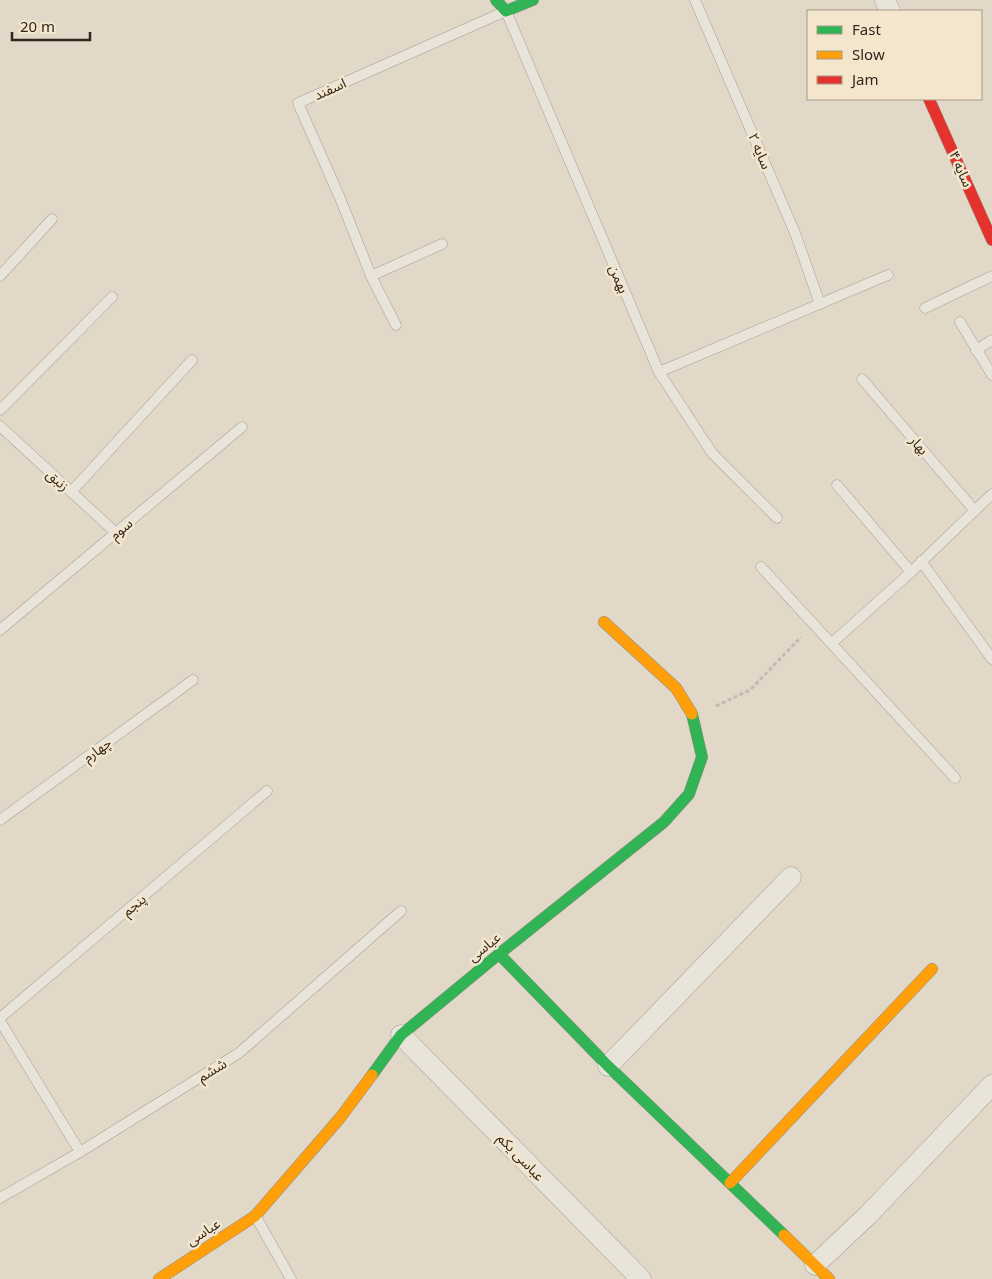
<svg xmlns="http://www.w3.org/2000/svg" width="992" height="1279" font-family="Georgia,'Noto Sans Arabic',serif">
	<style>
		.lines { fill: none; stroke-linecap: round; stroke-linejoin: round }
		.lane-casing { stroke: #a69d92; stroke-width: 11 }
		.street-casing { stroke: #a69d92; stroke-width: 21 }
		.fast-casing { stroke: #968d82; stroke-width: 12 }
		.slow-casing { stroke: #968d82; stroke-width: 12 }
		.jam-casing { stroke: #968d82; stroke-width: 12 }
		.path { stroke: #c2bbb1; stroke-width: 3; stroke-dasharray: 4 2.5; stroke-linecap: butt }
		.lane { stroke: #e9e4da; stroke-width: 10 }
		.street { stroke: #e9e4da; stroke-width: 20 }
		.fast { stroke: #30b455; stroke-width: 11 }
		.slow { stroke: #ff9f0a; stroke-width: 11 }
		.jam { stroke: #e5322d; stroke-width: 11 }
		.labels { text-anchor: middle; stroke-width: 5; stroke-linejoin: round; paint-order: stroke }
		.street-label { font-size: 14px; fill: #33261c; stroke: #f3e6cd }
	</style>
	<rect width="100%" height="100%" fill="#e2d8c8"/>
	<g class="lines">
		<defs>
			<g id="lane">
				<polyline points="695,0 795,233 820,304"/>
				<polyline points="0,276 52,219"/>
				<polyline points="371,276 442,244"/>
				<polyline points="925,308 992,276"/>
				<polyline points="960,322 992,375"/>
				<polyline points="396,325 371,276 340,198 298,103 506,11 659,372 712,453 777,518"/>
				<polyline points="976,350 992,340"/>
				<polyline points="659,372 888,275"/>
				<polyline points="862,379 975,511"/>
				<polyline points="0,410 112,297"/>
				<polyline points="0,426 116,533"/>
				<polyline points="837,485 911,572"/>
				<polyline points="71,492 192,360"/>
				<polyline points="921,561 992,659"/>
				<polyline points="761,567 955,778"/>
				<polyline points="0,630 242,427"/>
				<polyline points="832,643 911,572 992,494"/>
				<polyline points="0,820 193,680"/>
				<polyline points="0,1018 267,791"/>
				<polyline points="0,1021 80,1152"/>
				<polyline points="0,1198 80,1152 239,1053 401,911"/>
				<polyline points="256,1217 291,1279"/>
			</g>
			<g id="street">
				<polyline points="885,0 890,11"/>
				<polyline points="401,1035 641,1279"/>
				<polyline points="608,1066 791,877"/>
				<polyline points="815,1265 868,1215 992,1085"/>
			</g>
			<g id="fast">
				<polyline points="496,0 506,11 533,0"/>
				<polyline points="499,954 608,1066 784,1235"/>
				<polyline points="372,1075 401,1035 499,954 664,822 689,794 702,757 692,714"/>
			</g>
			<g id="slow">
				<polyline points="604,622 676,688 692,714"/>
				<polyline points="730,1183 932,969"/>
				<polyline points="784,1235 829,1279"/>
				<polyline points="159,1279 255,1216 340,1118 372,1075"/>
			</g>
			<polyline id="jam" points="929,99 992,240"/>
		</defs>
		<use href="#lane" class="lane-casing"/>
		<use href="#street" class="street-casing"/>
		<use href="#fast" class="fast-casing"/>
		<use href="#slow" class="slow-casing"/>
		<use href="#jam" class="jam-casing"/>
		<polyline class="path" points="716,706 750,690 801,637"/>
		<use href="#lane" class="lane"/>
		<use href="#street" class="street"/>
		<use href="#fast" class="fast"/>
		<use href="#slow" class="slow"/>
		<use href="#jam" class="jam"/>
	</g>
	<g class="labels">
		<g class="street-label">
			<text transform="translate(330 89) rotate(-24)" y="5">اسفند</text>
			<text transform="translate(760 151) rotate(67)" y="5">سایه ۲</text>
			<text transform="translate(961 169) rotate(66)" y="5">سایه ۴</text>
			<text transform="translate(619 279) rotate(67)" y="5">بهمن</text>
			<text transform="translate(919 445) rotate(49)" y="5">بهار</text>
			<text transform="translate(58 480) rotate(43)" y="5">زنبق</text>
			<text transform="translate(121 529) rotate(-40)" y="5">سوم</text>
			<text transform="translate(97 750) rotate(-36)" y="5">چهارم</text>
			<text transform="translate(134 905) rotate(-40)" y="5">پنجم</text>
			<text transform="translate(484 947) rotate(-39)" y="5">عباسی</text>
			<text transform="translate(212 1070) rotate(-32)" y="5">ششم</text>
			<text transform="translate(521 1157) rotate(46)" y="5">عباسی یکم</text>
			<text transform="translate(203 1232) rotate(-33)" y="5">عباسی</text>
		</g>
	</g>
	<rect x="807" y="10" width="175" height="90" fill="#f3e6cd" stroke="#a69986"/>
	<rect x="817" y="26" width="25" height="8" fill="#30b455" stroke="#a69986"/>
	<text x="852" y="35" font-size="15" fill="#33261c">Fast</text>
	<rect x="817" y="51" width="25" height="8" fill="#ff9f0a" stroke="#a69986"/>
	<text x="852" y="60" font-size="15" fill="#33261c">Slow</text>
	<rect x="817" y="76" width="25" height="8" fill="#e5322d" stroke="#a69986"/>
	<text x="852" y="85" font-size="15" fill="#33261c">Jam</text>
	<path d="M12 32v8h78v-8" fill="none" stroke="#33261c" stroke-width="2.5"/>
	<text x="20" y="32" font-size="15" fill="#33261c" stroke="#f3e6cd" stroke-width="4" paint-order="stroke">20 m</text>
</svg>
